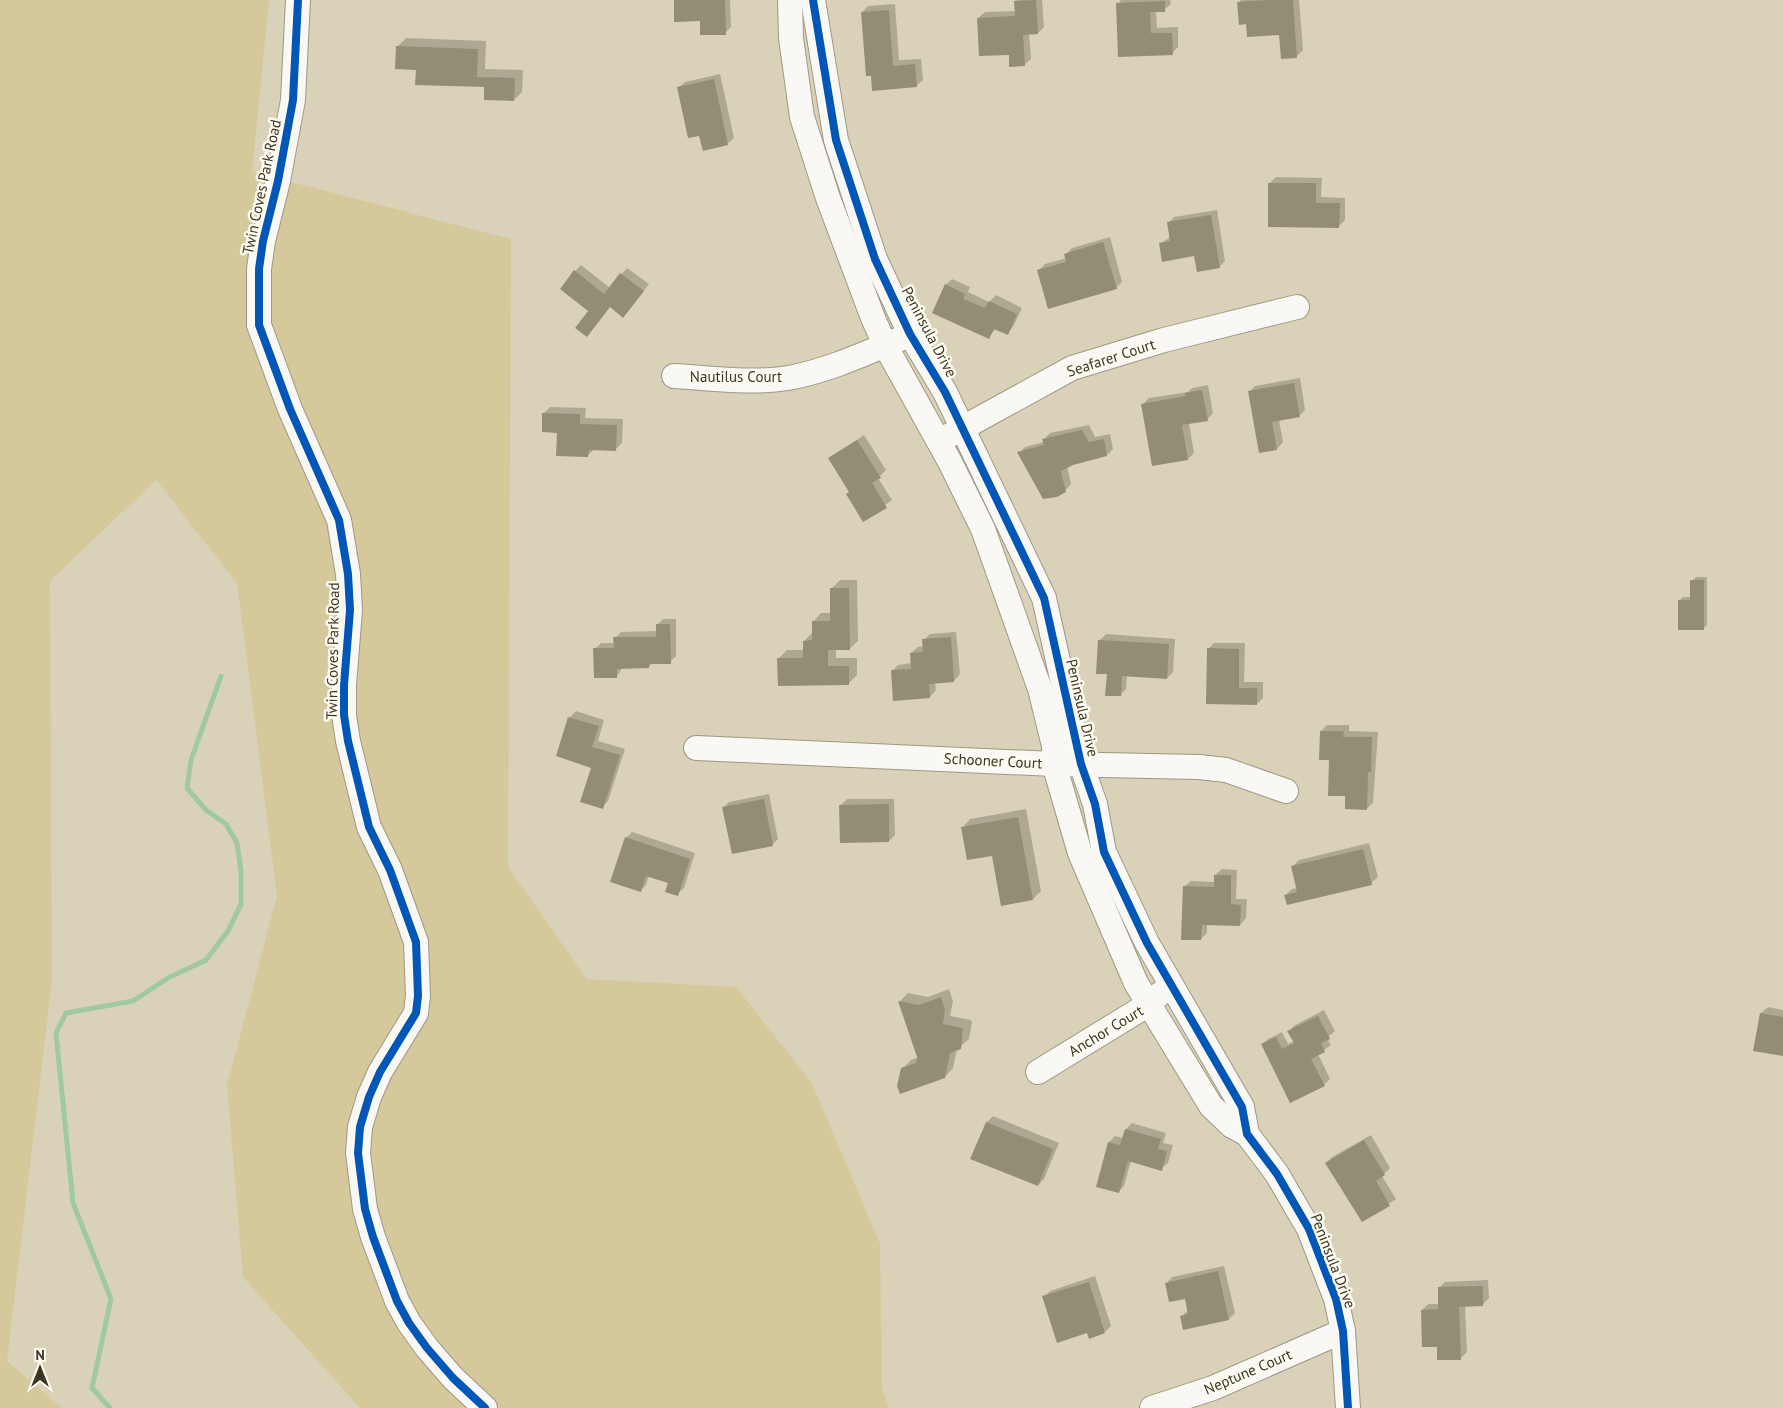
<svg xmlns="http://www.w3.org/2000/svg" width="1783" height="1408" font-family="'PT Sans',sans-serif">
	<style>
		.green { fill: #d5c89a }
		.shadow { fill: #0003 }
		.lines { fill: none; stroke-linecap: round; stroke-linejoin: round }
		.stream { stroke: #a0c8a2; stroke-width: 5 }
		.building { fill: #948d75 }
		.minor-casing { stroke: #9e9883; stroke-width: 26 }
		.minor { stroke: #f9f8f4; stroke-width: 24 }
		.cycleway-casing { stroke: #fefbf2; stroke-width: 11 }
		.cycleway { stroke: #0057b8; stroke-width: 8 }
		.labels { text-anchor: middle; stroke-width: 5; stroke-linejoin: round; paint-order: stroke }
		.street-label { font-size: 15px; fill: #3b3521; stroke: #fefbf2 }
	</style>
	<rect width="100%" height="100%" fill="#dad2b8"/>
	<polygon class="green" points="0,0 269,0 252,172 511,239 508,867 587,979 736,987 812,1083 880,1244 882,1388 889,1408 360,1408 243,1277 227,1085 277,896 237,583 156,480 50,581 52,980 7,1361 62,1408 0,1408"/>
	<g class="shadow">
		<polygon points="675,0 730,0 731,27 725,33 701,20"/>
		<polygon points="1017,0 1042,0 1044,27 1038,33 1029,33 1031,59 1024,65 1010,53 978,18 985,12 1016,11"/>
		<polygon points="1121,0 1170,0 1171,4 1164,10 1156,11 1157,28 1178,27 1178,47 1172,53 1118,4"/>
		<polygon points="1241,0 1299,0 1303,50 1297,56 1280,34 1247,23 1239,3"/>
		<polygon points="895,4 899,60 921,59 923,80 916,86 873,90 862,12 868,6"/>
		<polygon points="406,38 486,41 485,69 523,70 522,92 514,100 486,86 417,69 397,47"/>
		<polygon points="720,74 734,138 727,144 700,134 678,88 685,82"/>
		<polygon points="1276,177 1322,178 1321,197 1345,198 1345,220 1339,226 1270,183"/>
		<polygon points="1217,210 1225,261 1219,267 1195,255 1160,244 1170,237 1168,223 1174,217"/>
		<polygon points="1110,237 1122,282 1116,288 1038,271 1045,264 1067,258 1066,254 1072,248"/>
		<polygon points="581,265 610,288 627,268 649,284 629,310 610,306 575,271"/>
		<polygon points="952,279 970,287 968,292 989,302 996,295 1022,308 1013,327 1007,333 996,328 989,337 946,285"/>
		<polygon points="1300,378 1305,410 1299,416 1279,420 1283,442 1277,449 1249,392 1255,386"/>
		<polygon points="1208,385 1213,413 1207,420 1189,423 1194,453 1188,459 1143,404 1149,398 1188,392 1192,388"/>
		<polygon points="550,407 586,408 585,418 623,419 622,443 616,449 595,449 588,455 558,431 544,413"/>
		<polygon points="1089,425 1095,437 1110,434 1113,449 1107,455 1067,466 1071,484 1065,491 1019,453 1025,447 1044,442 1044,439 1050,433"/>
		<polygon points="864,435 886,470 878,478 892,500 864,520 850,491 830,458"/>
		<polygon points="1696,577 1707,577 1707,625 1703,629 1679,601 1683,597 1692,597 1692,581"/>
		<polygon points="840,580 857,580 858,641 849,649 836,649 836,658 857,658 857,675 848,684 779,658 787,650 804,650 804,641 813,632 813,622 821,613 831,613 831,589"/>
		<polygon points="663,619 676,619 676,656 670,662 653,662 649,667 623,667 617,676 595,649 601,643 615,643 615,638 621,632 657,631 657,625"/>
		<polygon points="956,632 960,674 954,681 935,682 936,690 930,697 892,671 898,665 912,663 911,653 918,647 924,646 924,640 930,634"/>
		<polygon points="1106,634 1175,639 1173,672 1167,678 1127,676 1126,689 1120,695 1108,673 1100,640"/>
		<polygon points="1214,643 1245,643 1244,682 1263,682 1263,698 1257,704 1207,703 1208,649"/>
		<polygon points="576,711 604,720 598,741 625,749 608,801 602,807 592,767 557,756 570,717"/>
		<polygon points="1327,725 1349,725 1349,731 1378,732 1373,803 1366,809 1346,795 1321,731"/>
		<polygon points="769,794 778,839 772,845 723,808 729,802"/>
		<polygon points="847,799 894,799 895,835 889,841 841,805"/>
		<polygon points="1026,809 1041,891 1033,899 993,854 962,828 970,819"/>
		<polygon points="632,832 695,853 684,888 677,894 670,883 649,876 646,885 640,891 626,838"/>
		<polygon points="1369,843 1378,877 1371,883 1286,895 1292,889 1298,888 1293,866 1299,860"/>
		<polygon points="1222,869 1237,870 1236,899 1247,899 1246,918 1240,925 1207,924 1207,933 1201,939 1184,887 1191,881 1215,882 1215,875"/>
		<polygon points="949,989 953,1001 950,1016 971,1020 972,1023 969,1039 957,1049 953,1068 945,1077 902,1069 911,1060 919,1057 900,1001 908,993 928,997"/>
		<polygon points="1768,1007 1783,1010 1783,1055 1761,1013"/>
		<polygon points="1324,1010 1335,1031 1327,1038 1331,1045 1318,1054 1330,1079 1324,1085 1262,1045 1268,1039 1282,1032 1288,1044 1294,1041 1289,1031 1295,1025"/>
		<polygon points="993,1116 1059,1143 1044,1179 1038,1185 972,1158 987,1122"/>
		<polygon points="1132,1123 1166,1133 1163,1143 1173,1145 1168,1163 1161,1169 1131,1161 1124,1186 1118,1192 1097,1186 1109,1142 1115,1136 1123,1138 1126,1129"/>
		<polygon points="1371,1135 1390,1168 1382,1176 1396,1199 1363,1221 1326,1163 1332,1157"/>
		<polygon points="1224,1266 1235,1313 1229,1319 1182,1316 1188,1310 1185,1297 1166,1284 1172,1277"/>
		<polygon points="1095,1276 1111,1326 1105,1332 1044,1297 1050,1291"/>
		<polygon points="1488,1280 1489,1298 1483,1304 1465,1305 1467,1352 1461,1358 1438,1346 1422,1310 1428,1304 1439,1304 1439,1288 1445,1282"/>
	</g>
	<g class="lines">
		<polyline class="stream" points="110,1408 92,1388 111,1299 73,1203 56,1033 66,1013 133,1001 168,978 206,960 228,931 241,904 241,871 237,843 226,824 206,810 187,788 191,760 221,676"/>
	</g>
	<g class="building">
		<polygon points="674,0 725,0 726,35 700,35 700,21 674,22"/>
		<polygon points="1036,0 1038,34 1023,35 1025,66 1009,67 1009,55 979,56 977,18 1015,16 1014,1"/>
		<polygon points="1268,0 1293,0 1297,58 1281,59 1279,35 1247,37 1246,24 1239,25 1237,2"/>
		<polygon points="1165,1 1165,12 1150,12 1151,33 1172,33 1173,55 1118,57 1116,3"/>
		<polygon points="889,10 893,66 915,64 917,87 872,91 871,76 866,76 861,12"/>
		<polygon points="396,46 478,49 477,77 515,78 514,101 484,100 484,87 415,85 416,70 395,69"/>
		<polygon points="714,79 728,145 703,151 699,136 688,138 677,87"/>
		<polygon points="1268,183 1316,183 1316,203 1340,203 1339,228 1268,227"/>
		<polygon points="1211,215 1220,268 1197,272 1194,256 1162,262 1159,243 1170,241 1167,222"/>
		<polygon points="1103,242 1117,289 1048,309 1037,270 1066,262 1064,254"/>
		<polygon points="574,270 604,294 620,273 644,291 623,318 610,307 587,337 575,328 588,311 560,289"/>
		<polygon points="945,284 965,294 963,299 985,308 989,301 1017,314 1008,335 994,329 989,339 932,313"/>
		<polygon points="1294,383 1300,417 1272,422 1277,450 1259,453 1248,391"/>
		<polygon points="1202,390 1208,421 1182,425 1188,460 1152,466 1141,404 1185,396 1185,393"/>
		<polygon points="542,413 580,414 580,424 617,425 616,451 589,450 588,457 556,456 557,433 542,432"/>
		<polygon points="1082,430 1089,442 1104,439 1107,456 1073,465 1061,471 1066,492 1057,497 1043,499 1017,452 1044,445 1042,439"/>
		<polygon points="857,440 881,478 872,483 887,508 863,522 846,494 849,492 828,458"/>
		<polygon points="1690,580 1704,580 1704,630 1678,630 1678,600 1690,600"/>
		<polygon points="830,588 849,588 850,650 828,650 828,666 849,666 849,685 778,686 777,658 803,658 803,641 812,640 812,621 830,621"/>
		<polygon points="656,624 670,624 671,664 649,664 649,668 617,669 617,678 594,678 593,648 614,648 613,637 656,637"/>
		<polygon points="951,637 954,682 929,684 930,698 893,701 891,670 911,669 910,653 923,652 922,639"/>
		<polygon points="1098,640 1169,644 1167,679 1122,676 1121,696 1105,696 1107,674 1096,674"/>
		<polygon points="1207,648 1239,649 1239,688 1257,688 1257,705 1206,704"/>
		<polygon points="568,717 599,726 592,747 620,755 603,809 580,802 591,768 556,756"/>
		<polygon points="1320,731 1344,731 1343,737 1372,737 1371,772 1368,772 1367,810 1345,809 1345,796 1328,796 1329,760 1319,760"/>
		<polygon points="764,799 773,846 732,854 722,807"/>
		<polygon points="889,804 889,842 840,843 839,805"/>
		<polygon points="1018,817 1033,900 1001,906 992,856 967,860 961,827"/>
		<polygon points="625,837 690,859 678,896 665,892 668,883 646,876 641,892 610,882"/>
		<polygon points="1363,849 1372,885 1287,905 1284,895 1297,892 1291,866"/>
		<polygon points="1214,875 1231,875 1231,904 1241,905 1240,926 1202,925 1201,940 1181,940 1183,886 1214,887"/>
		<polygon points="941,997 945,1010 943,1024 963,1028 961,1049 950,1053 945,1078 900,1094 897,1086 901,1068 916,1063 917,1057 898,1001 919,1005"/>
		<polygon points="1760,1013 1783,1017 1783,1056 1753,1051"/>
		<polygon points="1318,1016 1330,1039 1321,1043 1325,1052 1311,1059 1325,1086 1290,1103 1261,1044 1276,1037 1282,1049 1294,1043 1287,1031"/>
		<polygon points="986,1122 1053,1149 1038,1186 970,1159"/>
		<polygon points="1125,1129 1161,1139 1158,1149 1167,1151 1162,1171 1128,1161 1119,1193 1096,1187 1108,1142 1120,1145"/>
		<polygon points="1364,1140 1385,1175 1376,1181 1390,1206 1362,1222 1325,1163"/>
		<polygon points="1218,1271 1229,1320 1183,1330 1180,1316 1188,1314 1185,1299 1169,1302 1165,1283"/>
		<polygon points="1089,1282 1105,1333 1089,1339 1087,1333 1057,1343 1042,1296"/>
		<polygon points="1483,1286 1483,1306 1459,1307 1461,1360 1437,1360 1437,1347 1422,1347 1421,1310 1438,1309 1438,1287"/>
	</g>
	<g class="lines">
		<defs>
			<g id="minor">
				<polyline points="298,0 293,100 278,181 263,241 259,269 259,325 290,409 339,520 348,574 350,610 344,685 344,715 348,741 369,827 390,870 416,942 418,996 416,1013 380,1072 369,1097 360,1127 358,1153 365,1209 373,1237 397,1301 409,1323 427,1348 453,1378 485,1408"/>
				<polyline points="790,0 791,38 802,117 828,198 873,318 885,345 950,462 983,529 1040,689 1054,746 1054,764 1080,853 1136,983 1211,1106 1232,1126 1247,1134"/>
				<polyline points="813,0 836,140 875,259 910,334 945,392 1044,598 1081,764 1095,804 1104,852 1147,943 1242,1107 1247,1134 1277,1174 1309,1229 1336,1299 1343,1331 1348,1408"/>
				<path d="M674,376C711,378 751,384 788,378C827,371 864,354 900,339"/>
				<polyline points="950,435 1072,368 1164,340 1297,307"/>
				<polyline points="696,748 1054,764 1199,767 1226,770 1286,791"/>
				<polyline points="1038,1072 1149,1004 1161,993"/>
				<polyline points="1152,1408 1213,1388 1343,1331"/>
			</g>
		</defs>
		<use href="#minor" class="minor-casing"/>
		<use href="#minor" class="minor"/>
		<defs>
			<g id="cycleway">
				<polyline points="298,0 293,100 278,181 263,241 259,269 259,325 290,409 339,520 348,574 350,610 344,685 344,715 348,741 369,827 390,870 416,942 418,996 416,1013 380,1072 369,1097 360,1127 358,1153 365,1209 373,1237 397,1301 409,1323 427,1348 453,1378 485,1408"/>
				<polyline points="813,0 836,140 875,259 910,334 945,392 1044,598 1081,764 1095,804 1104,852 1147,943 1242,1107 1247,1134 1277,1174 1309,1229 1336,1299 1343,1331 1348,1408"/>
			</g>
		</defs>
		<use href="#cycleway" class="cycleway-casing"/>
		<use href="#cycleway" class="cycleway"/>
	</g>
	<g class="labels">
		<g class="street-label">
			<text transform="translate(262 187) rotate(-78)" y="5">Twin Coves Park Road</text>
			<text transform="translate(929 332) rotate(62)" y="5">Peninsula Drive</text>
			<text transform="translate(1111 358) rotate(-18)" y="5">Seafarer Court</text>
			<text x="736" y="382">Nautilus Court</text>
			<text transform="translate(333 651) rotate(-89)" y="5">Twin Coves Park Road</text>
			<text transform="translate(1082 708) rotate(77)" y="5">Peninsula Drive</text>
			<text transform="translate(993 761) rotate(3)" y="5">Schooner Court</text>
			<text transform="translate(1106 1031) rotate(-31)" y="5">Anchor Court</text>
			<text transform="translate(1333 1261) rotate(69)" y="5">Peninsula Drive</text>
			<text transform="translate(1248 1372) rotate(-23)" y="5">Neptune Court</text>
		</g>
	</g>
	<g transform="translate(40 1368)" stroke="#fefbf2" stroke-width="4" paint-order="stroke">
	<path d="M0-4L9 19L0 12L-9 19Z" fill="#3b3521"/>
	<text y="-8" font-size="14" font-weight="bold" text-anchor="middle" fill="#3b3521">N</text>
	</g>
</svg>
